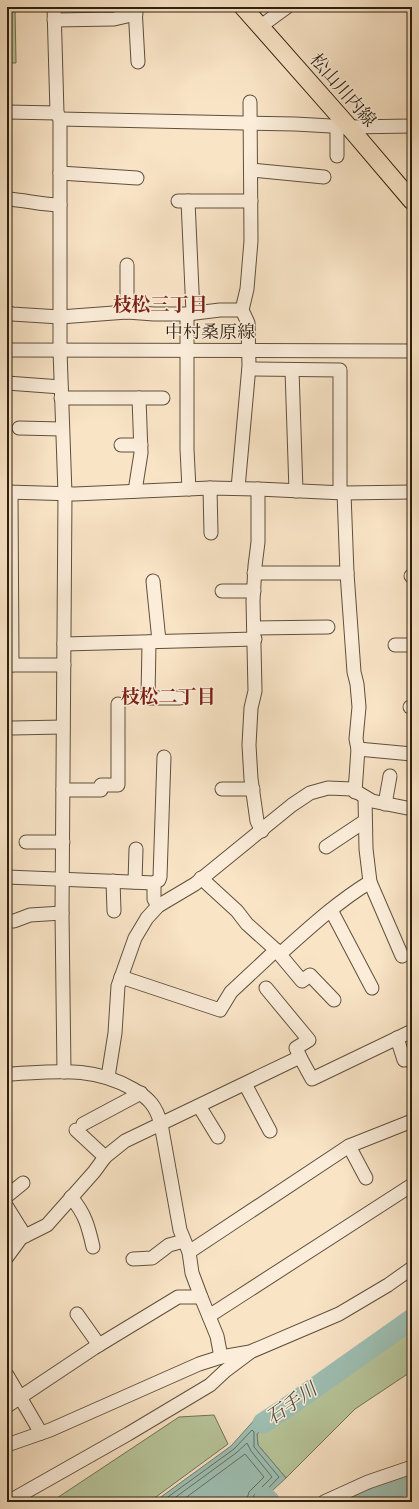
<svg xmlns="http://www.w3.org/2000/svg" width="419" height="1509" font-family="'EB Garamond','Noto Serif JP',serif">
	<style>
		.green { fill: #b7c59a; stroke: #727254 }
		.water { fill: #9ebfb3; stroke: #707f71 }
		.lines { fill: none; stroke-linecap: round; stroke-linejoin: round }
		.shore { stroke: #656f61; stroke-width: 1 }
		.river { stroke: #9ebfb3; stroke-width: 21 }
		.minor-casing { stroke: #5f503d; stroke-width: 15 }
		.major-casing { stroke: #2c1f0f; stroke-width: 19 }
		.minor { stroke: #fbedda; stroke-width: 13 }
		.major { stroke: #f9e4c6; stroke-width: 17 }
		.labels { text-anchor: middle; stroke-width: 3; stroke-linejoin: round; paint-order: stroke }
		.street-label { font-size: 18px; fill: #2c1f0f; stroke: #fbedda }
		.neighbourhood-label { font-size: 19px; font-weight: bold; fill: #7a1f14; stroke: #fbedda }
		.water-label { font-size: 19px; font-style: italic; fill: #4e4f40; stroke: #fbedda }
	</style>
	<rect width="100%" height="100%" fill="#f9e4c6"/>
	<filter id="stains"><feTurbulence type="fractalNoise" baseFrequency=".005" numOctaves="4"/><feColorMatrix values="0 0 0 0 .2 0 0 0 0 .09 0 0 0 0 .02 0 0 0 .5 -.17"/></filter>
	<radialGradient id="worn" r=".72"><stop offset=".6" stop-color="#630" stop-opacity="0"/><stop offset="1" stop-color="#630" stop-opacity=".3"/></radialGradient>
	<g class="green">
		<polygon points="7,7 15,7 16,63 7,63"/>
		<polygon points="412,1308 412,1371 355,1409 286,1478 258,1445 257,1434 285,1409 257,1417"/>
		<polygon points="214,1415 228,1444 149,1502 51,1502 179,1417"/>
	</g>
	<polygon class="water" points="286,1408 257,1434 258,1445 286,1478 260,1502 154,1502 231,1446 257,1417"/>
	<g class="lines">
		<g class="shore">
			<polyline points="161,1502 234,1449 252,1430 254,1432 254,1447 279,1477 259,1498 257,1502"/>
			<polyline points="169,1502 236,1453 247,1443 251,1451 272,1477 254,1495 252,1502"/>
			<polyline points="180,1502 245,1454 264,1477 249,1492 246,1502"/>
		</g>
		<g class="river">
			<polyline points="263,1423 286,1408 412,1319"/>
			<polyline points="265,1497 270,1502"/>
			<polyline points="362,1502 412,1482"/>
		</g>
		<defs>
			<g id="minor">
				<polyline points="54,7 57,113 60,119 60,350 65,494 62,913 64,1072"/>
				<polyline points="135,7 138,62"/>
				<polyline points="54,20 114,19 136,14"/>
				<polyline points="261,26 287,7"/>
				<polyline points="7,112 57,113"/>
				<polyline points="60,119 295,124 349,127 412,126"/>
				<polyline points="337,126 337,156"/>
				<polyline points="251,170 324,177"/>
				<polyline points="60,173 137,178"/>
				<path d="M7,199C25,200 42,205 60,205"/>
				<polyline points="178,201 251,201"/>
				<polyline points="188,201 193,313"/>
				<polyline points="7,312 12,314 60,317 127,312 154,314 187,314 220,310 242,310"/>
				<polyline points="127,312 127,265"/>
				<polyline points="187,314 187,449 189,489"/>
				<polyline points="7,350 412,351"/>
				<polyline points="249,369 340,370 340,493"/>
				<polyline points="292,370 296,491"/>
				<polyline points="7,383 61,387"/>
				<polyline points="61,398 163,398"/>
				<polyline points="19,428 62,429"/>
				<polyline points="121,445 141,445"/>
				<polyline points="210,488 211,533"/>
				<polyline points="238,488 249,366 248,323 242,310 247,289 251,241 250,102"/>
				<polyline points="258,489 258,542 255,566 253,601 255,691 251,708 249,745 251,779 257,821 262,831"/>
				<polyline points="135,491 141,453 139,398"/>
				<polyline points="7,492 75,494 210,488 258,489 344,493 412,492"/>
				<polyline points="11,492 12,665"/>
				<polyline points="344,493 347,573 354,672 357,684 359,707 356,739 358,749 355,792"/>
				<polyline points="254,573 347,573"/>
				<polyline points="411,576 412,576"/>
				<polyline points="153,581 159,641"/>
				<polyline points="222,591 254,591"/>
				<polyline points="254,628 328,627"/>
				<polyline points="149,642 148,698 180,698"/>
				<polyline points="64,644 255,639"/>
				<polyline points="395,645 412,645"/>
				<polyline points="7,665 64,665"/>
				<polyline points="410,707 412,707"/>
				<polyline points="12,728 63,727"/>
				<polyline points="358,749 412,754"/>
				<polyline points="222,789 253,789"/>
				<polyline points="63,790 101,790 101,785 118,785 118,704"/>
				<polyline points="365,798 366,849 370,882 402,956"/>
				<polyline points="385,804 390,776"/>
				<polyline points="26,842 63,842"/>
				<polyline points="326,847 365,821"/>
				<polyline points="7,877 154,883 154,899 158,906"/>
				<polyline points="113,881 114,911"/>
				<polyline points="135,882 136,849"/>
				<polyline points="154,883 159,880 160,877 164,757"/>
				<polyline points="331,910 372,988"/>
				<polyline points="7,921 14,921 30,915 62,913"/>
				<polyline points="276,950 302,981 310,975 334,1000"/>
				<path d="M280,954C308,929 337,902 370,882"/>
				<polyline points="121,977 220,1010 231,992 276,950 247,924 237,911 201,878"/>
				<polyline points="266,988 309,1040 296,1048 300,1057"/>
				<polyline points="397,1038 404,1060"/>
				<path d="M7,1074C53,1072 92,1065 133,1089C149,1098 156,1106 161,1124L180,1230L189,1252L192,1273L201,1297L217,1336L221,1357"/>
				<polyline points="108,1077 115,1033 118,986 135,938 147,918 158,906 195,884 292,805 310,793 328,788 352,789 372,801 412,809"/>
				<polyline points="245,1084 270,1131"/>
				<polyline points="199,1106 218,1137"/>
				<polyline points="83,1124 141,1093"/>
				<polyline points="76,1130 105,1157"/>
				<polyline points="349,1146 366,1178"/>
				<polyline points="7,1196 23,1183"/>
				<path d="M71,1197C85,1214 88,1225 93,1247"/>
				<polyline points="7,1207 25,1236"/>
				<polyline points="7,1234 14,1232 20,1228"/>
				<polyline points="189,1252 349,1146 412,1121"/>
				<polyline points="7,1257 21,1238 47,1225 94,1172 105,1157 125,1141 300,1057 312,1079 412,1031"/>
				<polyline points="133,1259 152,1258 169,1245 184,1241"/>
				<polyline points="77,1314 99,1345"/>
				<polyline points="209,1316 412,1185"/>
				<polyline points="7,1375 41,1433"/>
				<polyline points="7,1406 94,1348 178,1297 201,1297"/>
				<polyline points="7,1445 50,1430 199,1364 221,1357 250,1352 339,1314 388,1285 412,1268"/>
				<polyline points="8,1502 128,1434 210,1385 225,1371 249,1353"/>
				<polyline points="324,1502 368,1482 412,1467"/>
			</g>
			<polyline id="major" points="243,7 349,127 412,201"/>
		</defs>
		<use href="#minor" class="minor-casing"/>
		<use href="#major" class="major-casing"/>
		<use href="#minor" class="minor"/>
		<use href="#major" class="major"/>
	</g>
	<g class="labels">
		<g class="street-label">
			<text transform="translate(343 90) rotate(49)" y="6">松山川内線</text>
			<text x="210" y="338">中村桑原線</text>
		</g>
		<g class="neighbourhood-label">
			<text x="160" y="311">枝松三丁目</text>
			<text x="168" y="703">枝松二丁目</text>
		</g>
		<g class="water-label">
			<text transform="translate(291 1403) rotate(-35)" y="7">石手川</text>
		</g>
	</g>
	<rect width="419" height="1509" fill="none" stroke="#f9e4c6" stroke-width="24"/>
	<rect x="8" y="8" width="403" height="1493" fill="none" stroke="#2c1f0f" stroke-width="2"/>
	<rect x="12" y="12" width="395" height="1485" fill="none" stroke="#2c1f0f"/>
	<rect width="100%" height="100%" filter="url(#stains)"/>
	<rect width="100%" height="100%" fill="url(#worn)"/>
</svg>
